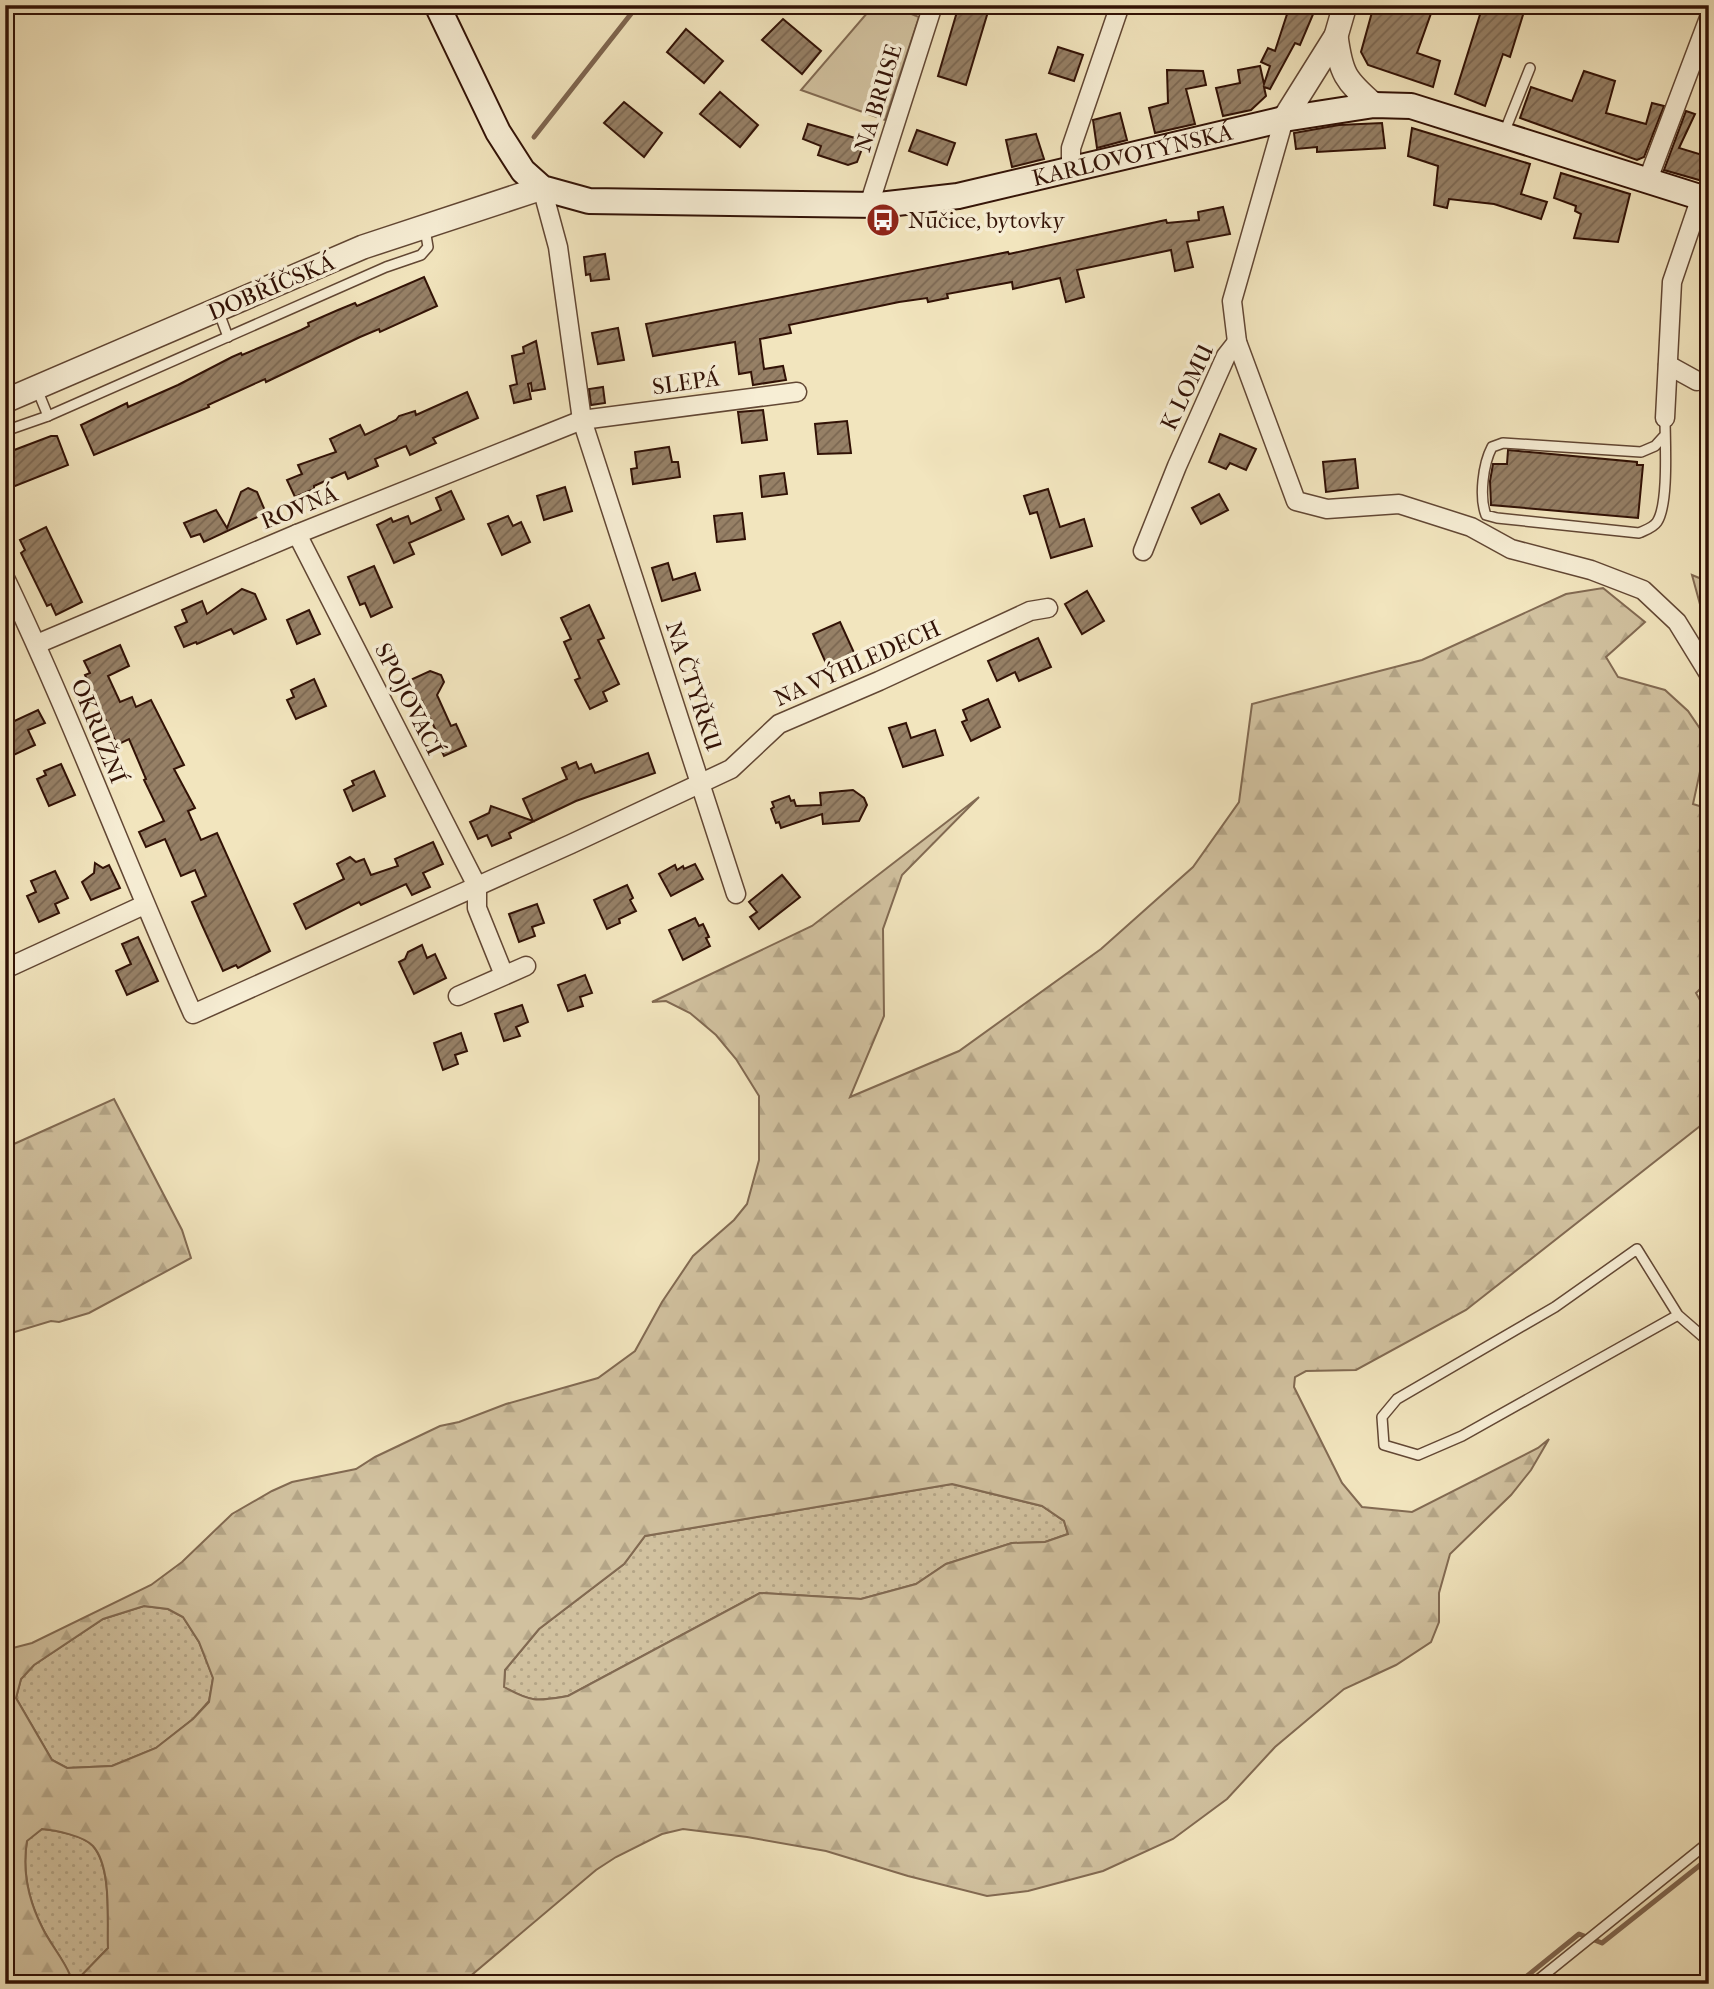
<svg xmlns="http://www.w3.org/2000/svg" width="1714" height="1989" font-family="'IM FELL French Canon',serif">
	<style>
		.grass { fill: url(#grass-dots); stroke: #826a52; stroke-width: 2 }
		.forest { fill: url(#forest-firs); stroke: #826a52; stroke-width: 2; fill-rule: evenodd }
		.pitch { fill: #d1c19f; stroke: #826a52; stroke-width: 2 }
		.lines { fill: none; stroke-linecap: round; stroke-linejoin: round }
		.stream { stroke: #7e654f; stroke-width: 5 }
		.building { fill: url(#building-hatch); stroke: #321206; stroke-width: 2 }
		.service-casing { stroke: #624734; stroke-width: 12 }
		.minor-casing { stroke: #624734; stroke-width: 21 }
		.tertiary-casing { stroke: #624734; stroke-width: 26 }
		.secondary-casing { stroke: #321206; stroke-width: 28 }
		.service { stroke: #f7eed5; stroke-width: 9 }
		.minor { stroke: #f7eed5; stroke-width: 18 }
		.tertiary { stroke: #f7eed5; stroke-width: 23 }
		.secondary { stroke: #f7eed5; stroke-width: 24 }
		.labels { text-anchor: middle; stroke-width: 7; stroke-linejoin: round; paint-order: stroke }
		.street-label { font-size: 23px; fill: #321206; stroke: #f7eed5 }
		.poi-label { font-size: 23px; fill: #321206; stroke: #f7eed5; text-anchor: start }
	</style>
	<defs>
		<pattern id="grass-dots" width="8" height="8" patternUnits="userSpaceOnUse" patternTransform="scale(1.75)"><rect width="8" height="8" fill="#d1c19f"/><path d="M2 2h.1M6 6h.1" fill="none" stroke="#b4a587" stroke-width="1.8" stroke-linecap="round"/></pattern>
		<pattern id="forest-firs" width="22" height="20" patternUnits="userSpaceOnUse" patternTransform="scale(1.75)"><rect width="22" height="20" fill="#d1c19f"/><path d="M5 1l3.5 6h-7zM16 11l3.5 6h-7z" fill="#b4a587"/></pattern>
		<pattern id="building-hatch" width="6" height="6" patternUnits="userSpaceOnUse" patternTransform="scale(1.75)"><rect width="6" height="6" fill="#968066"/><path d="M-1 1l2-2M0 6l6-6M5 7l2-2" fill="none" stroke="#7b6752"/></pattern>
	</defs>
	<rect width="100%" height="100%" fill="#f2e5be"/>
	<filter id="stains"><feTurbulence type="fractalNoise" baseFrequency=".00286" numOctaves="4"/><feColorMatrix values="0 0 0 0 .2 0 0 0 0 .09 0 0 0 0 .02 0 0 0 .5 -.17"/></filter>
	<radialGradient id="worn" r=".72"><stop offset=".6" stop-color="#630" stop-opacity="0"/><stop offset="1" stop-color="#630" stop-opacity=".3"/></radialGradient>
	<g class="grass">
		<path d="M952,1484L1042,1506L1064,1521L1068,1534L1045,1542L1012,1543L946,1564L916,1584L861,1599L760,1593L568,1696C537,1701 532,1703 504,1687L505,1670L539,1629L624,1564L645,1536Z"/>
		<polygon points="144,1606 168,1609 183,1617 199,1642 213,1678 209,1701 193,1719 156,1748 112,1766 67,1768 52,1760 16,1698 21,1679 34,1665 103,1619"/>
		<path d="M42,1829C55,1830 85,1836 93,1846C112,1868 107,1920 108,1948L81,1976H70C63,1958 50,1944 42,1927C28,1899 22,1871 27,1840Z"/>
	</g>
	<g class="forest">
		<polygon points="1692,575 1709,582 1709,633 1707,630"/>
		<path d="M1603,588L1645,622L1606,657L1618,677L1665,690L1688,711L1707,739L1693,804L1709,809V981L1696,993L1709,1016V1119L1466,1310L1356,1370L1306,1371L1295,1377L1294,1387L1342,1483L1362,1507L1412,1512L1538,1448L1549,1439L1531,1470L1511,1495L1450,1554L1439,1593V1622L1431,1642L1396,1665L1344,1689L1275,1747L1227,1799L1173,1839L1103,1871L1028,1891L987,1896L908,1876L826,1851L747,1837L683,1829L662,1834L616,1857L596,1870L461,1984H5V1650L32,1643L151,1585L182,1562L232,1514L272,1491L292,1482L356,1469L375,1457L440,1426L459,1422L506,1404L598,1378L635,1351L662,1302L693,1256L734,1220L747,1204L759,1160V1096L736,1059L716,1035L690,1013L666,1001L652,1002L812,926L979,797L902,875L883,929L884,1016L850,1097L959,1051L1101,949L1193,867L1239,802L1252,704L1422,660L1566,594ZM952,1484L1042,1506L1064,1521L1068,1534L1045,1542L1012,1543L946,1564L916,1584L861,1599L760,1593L568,1696C538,1701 532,1703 504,1687L505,1670L539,1629L624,1564L645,1536ZM144,1606L168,1609L183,1617L199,1642L213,1678L209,1702L193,1719L156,1748L112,1766L67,1768L52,1760L16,1698L21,1679L34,1665L103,1619ZM42,1829C55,1830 84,1836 93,1846C112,1867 107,1920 108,1948L81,1976L70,1975C63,1958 50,1944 42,1927C28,1899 22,1871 27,1841Z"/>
		<polygon points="114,1099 182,1230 191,1258 89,1313 59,1322 51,1321 5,1335 5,1148"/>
	</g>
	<polygon class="pitch" points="874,5 889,5 919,17 885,120 801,90"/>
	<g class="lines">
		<g class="stream">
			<polyline points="534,137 638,5"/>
			<polyline points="1517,1984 1579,1934 1602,1943 1709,1858"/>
		</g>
	</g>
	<g class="building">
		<polygon points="959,5 990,5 966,85 938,76"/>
		<polygon points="1290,5 1317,5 1300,45 1295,43 1270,89 1264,87 1266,96 1251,110 1223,116 1216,88 1240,83 1238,70 1260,66 1264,84 1270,66 1261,62 1268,48 1275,51"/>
		<polygon points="1374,5 1434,5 1417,53 1440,61 1433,87 1368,65 1361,52"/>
		<polygon points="1483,5 1526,5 1510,57 1503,54 1485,106 1455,94"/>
		<polygon points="783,19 821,51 802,74 762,40"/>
		<polygon points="686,29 723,61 704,83 667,52"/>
		<polygon points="1058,47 1083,55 1074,81 1049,73"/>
		<polygon points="1167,70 1203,71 1206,85 1186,89 1195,124 1155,133 1149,108 1168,103"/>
		<polygon points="1584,71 1615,81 1606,113 1646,124 1652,103 1664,106 1644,157 1637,160 1520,118 1531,87 1572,101"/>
		<polygon points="720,92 758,125 740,147 700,114"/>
		<polygon points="624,102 662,133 644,157 604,123"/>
		<polygon points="1686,111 1695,114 1679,148 1709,157 1709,174 1706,182 1664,170"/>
		<polygon points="1120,113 1127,140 1097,148 1093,120"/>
		<polygon points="1382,123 1385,148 1317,152 1317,147 1296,149 1294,133 1339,125"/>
		<polygon points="808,124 865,141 857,162 848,165 818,155 821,146 803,139"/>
		<polygon points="1412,128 1530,164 1521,194 1547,202 1541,219 1494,204 1449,199 1447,208 1434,205 1438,166 1408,156"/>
		<polygon points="917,130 955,143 947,165 909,151"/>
		<polygon points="1036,134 1044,159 1012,167 1006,140"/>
		<polygon points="1561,173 1630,194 1618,242 1574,238 1581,214 1575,211 1576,206 1554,198"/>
		<polygon points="1223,207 1230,234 1187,242 1193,267 1175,271 1171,250 1077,270 1084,297 1066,302 1060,278 1013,289 1012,282 947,294 948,298 928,302 927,298 899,302 789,325 791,333 760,339 764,369 783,366 786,380 753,385 751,372 739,374 735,342 653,356 646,324 1008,252 1009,254 1166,220 1167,223 1199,220 1198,212"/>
		<polygon points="605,254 609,279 591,281 590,274 586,275 584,257"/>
		<polygon points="424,277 437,306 380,332 379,329 360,337 266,382 265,379 208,405 209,407 94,455 81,425 127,403 128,407 178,385 232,357 241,353 242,355 301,330 309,326 308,323 338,310 355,303 357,306"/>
		<polygon points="618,328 624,360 598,364 592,333"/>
		<polygon points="536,341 545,389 532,391 531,383 528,384 531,399 514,403 510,386 517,384 512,356 524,353 523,347"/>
		<polygon points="603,387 605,403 591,405 589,389"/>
		<polygon points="467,392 478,418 433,438 436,443 410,455 406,446 375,459 378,466 348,479 345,472 314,486 314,489 295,497 287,480 302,474 298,465 336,452 330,439 360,425 365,435 396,420 399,416 415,411 416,415"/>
		<polygon points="763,410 767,440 742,443 738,412"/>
		<polygon points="847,421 851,453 818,454 815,424"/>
		<polygon points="1220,434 1256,449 1246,470 1230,463 1226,469 1209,462"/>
		<polygon points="51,436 57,436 68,465 10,488 5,476 5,459 10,457 9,452"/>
		<polygon points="669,447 672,462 678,462 680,477 633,484 631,469 637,468 635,452"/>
		<polygon points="1508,450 1637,462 1637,465 1643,465 1638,518 1491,505 1490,481 1493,464 1507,464"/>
		<polygon points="1355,459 1358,488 1326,492 1323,462"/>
		<polygon points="784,473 787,494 762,497 760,476"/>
		<polygon points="565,487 572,511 544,520 537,496"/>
		<polygon points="248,488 257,492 266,513 204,542 200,534 191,537 184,523 216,510 227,528 241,492"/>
		<polygon points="1048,489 1060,527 1084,519 1092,546 1051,558 1037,512 1030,514 1024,496"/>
		<polygon points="451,491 464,519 409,543 414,554 394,563 377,525 391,518 393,522 408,516 411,524 441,510 436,498"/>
		<polygon points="1219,494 1228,510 1201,524 1192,508"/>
		<polygon points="742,513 745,539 717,542 714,516"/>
		<polygon points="508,516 513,526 521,522 530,542 502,555 488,524"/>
		<polygon points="46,527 82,602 56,615 51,604 47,606 21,553 25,550 20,540"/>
		<polygon points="668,563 673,580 695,573 700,590 662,601 652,568"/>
		<polygon points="374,566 392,607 371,617 365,603 360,605 348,577"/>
		<polygon points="242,589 255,594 266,619 234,634 231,629 197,644 196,642 184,647 175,627 187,622 182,610 202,601 207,614"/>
		<polygon points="1087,591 1104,621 1082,634 1065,604"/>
		<polygon points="589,605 604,638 598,640 619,684 603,692 607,701 590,709 575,680 580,678 564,642 571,639 561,618"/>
		<polygon points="309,610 320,634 297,644 287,620"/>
		<polygon points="840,622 856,657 829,670 813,634"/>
		<polygon points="1038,638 1051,667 1019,681 1015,672 997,681 988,661"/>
		<polygon points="120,645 129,666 108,676 120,702 132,697 136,707 151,700 184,765 174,769 195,808 188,811 201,840 217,833 270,951 238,968 236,965 223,971 202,925 192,902 206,896 195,870 181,876 165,839 146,847 139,832 164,821 144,780 146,779 129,739 117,745 85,675 90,673 84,661"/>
		<polygon points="430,671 441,675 444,682 437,695 451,726 456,724 466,746 444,756 434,734 437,733 422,701 416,704 406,682"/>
		<polygon points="314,679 326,706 296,719 287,700 294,697 291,690"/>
		<polygon points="988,699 1000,727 971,741 962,722 967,720 963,710"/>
		<polygon points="38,710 45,723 28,730 35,745 5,759 5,733 13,729 10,723"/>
		<polygon points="906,723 911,738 935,730 943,755 903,767 889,728"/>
		<polygon points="648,753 655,773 576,801 509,833 511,838 492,846 487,835 478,839 470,822 489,813 491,806 533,821 523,799 567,779 562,768 576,762 579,769 591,764 595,773"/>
		<polygon points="61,764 75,795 49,806 37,779 46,775 44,771"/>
		<polygon points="374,771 385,796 353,811 344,790 354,785 352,781"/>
		<polygon points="853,790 864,798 867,805 859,821 823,824 822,814 781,828 779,822 776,823 771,809 774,807 772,802 789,796 791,801 794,800 796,806 821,805 820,793"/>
		<polygon points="433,842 443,864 423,873 430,887 412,895 406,884 361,905 359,902 306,929 294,904 344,879 337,864 350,857 356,862 364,859 371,875 398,866 395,859"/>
		<polygon points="95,863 103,868 109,865 120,888 91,900 82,882 94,873"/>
		<polygon points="695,864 703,879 671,896 659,874 675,865 677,870 683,866 684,869"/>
		<polygon points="55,871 68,898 55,904 59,913 39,922 27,896 36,892 31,881"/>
		<polygon points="782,875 800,897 759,929 750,917 757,912 749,902"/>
		<polygon points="627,885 633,898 630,900 636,911 619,919 620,923 607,929 594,900"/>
		<polygon points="537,904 544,923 532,927 535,936 519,942 509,914"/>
		<polygon points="695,918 699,926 703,924 709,937 706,938 710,946 683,960 669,930"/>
		<polygon points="138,937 158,981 127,995 116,971 131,964 122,944"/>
		<polygon points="422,945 427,958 435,954 446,978 414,994 399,962 405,959 408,952"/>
		<polygon points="585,975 592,993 580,997 583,1006 568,1011 558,985"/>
		<polygon points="522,1005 528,1022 516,1027 520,1036 504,1041 495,1014"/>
		<polygon points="461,1033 467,1051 455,1055 458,1064 443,1070 434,1043"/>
	</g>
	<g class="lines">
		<defs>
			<g id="service">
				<polyline points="1504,133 1530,68"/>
				<polyline points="218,310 228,337"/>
				<polyline points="48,416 386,267 421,255 428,247 425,229"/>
				<polyline points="5,431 48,416 37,389"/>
				<path d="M1665,435L1655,446L1641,452L1503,443L1492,447C1483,464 1479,497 1486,515L1497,518L1639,533C1645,530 1653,528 1657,522C1669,504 1665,441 1665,418"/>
				<polyline points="1678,1315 1462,1436 1418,1455 1384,1445 1382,1417 1397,1399 1555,1307 1637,1249 1678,1315 1709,1342"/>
				<polyline points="1533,1984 1709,1842"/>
			</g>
			<g id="minor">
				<polyline points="1284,119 1232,301 1237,342 1296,501 1327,509 1399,504 1471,527 1511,549 1591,570 1643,590 1677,622 1709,674"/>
				<polyline points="1071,169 1071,148 1120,5"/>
				<polyline points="1647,182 1709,18"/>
				<polyline points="542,188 558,247 582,420 736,894"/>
				<polyline points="869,205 933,5"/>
				<polyline points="1668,365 1697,381"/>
				<polyline points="1665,418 1672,282 1701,197"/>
				<polyline points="297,534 477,886 477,908 504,975"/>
				<polyline points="1143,551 1177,466 1226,356 1237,342"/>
				<path d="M5,578C73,720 128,869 193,1014L571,844L731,769L779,724L879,681L1030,611L1048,608"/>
				<polyline points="37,644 297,534 582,420 797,392"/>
				<polyline points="5,969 144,905"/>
				<polyline points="458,996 526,966"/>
			</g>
			<g id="tertiary">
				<path d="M1336,36C1341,74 1345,80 1374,105"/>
				<polyline points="1284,119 1336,36 1345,5"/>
				<polyline points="5,401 363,247 542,188"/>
			</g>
			<g id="secondary">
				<path id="s1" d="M437,5L498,132L523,171L542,188L589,201L879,205L958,196L1284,119L1374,105L1411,106L1709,200"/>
			</g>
		</defs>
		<use href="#service" class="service-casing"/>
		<use href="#minor" class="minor-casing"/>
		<use href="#tertiary" class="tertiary-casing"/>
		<use href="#secondary" class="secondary-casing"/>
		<use href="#service" class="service"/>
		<use href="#minor" class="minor"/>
		<use href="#tertiary" class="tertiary"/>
		<use href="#secondary" class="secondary"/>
	</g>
	<defs>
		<symbol id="bus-disc" viewBox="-11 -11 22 22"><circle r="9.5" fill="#8f2418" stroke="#f7eed5"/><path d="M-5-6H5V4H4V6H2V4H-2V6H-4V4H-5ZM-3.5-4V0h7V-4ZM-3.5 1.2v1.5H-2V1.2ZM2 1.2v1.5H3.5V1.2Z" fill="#fff"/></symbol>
	</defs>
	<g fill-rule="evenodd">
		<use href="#bus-disc" x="864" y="201" width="38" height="38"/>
	</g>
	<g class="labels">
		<g class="street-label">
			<text transform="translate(878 98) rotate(-73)" y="8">NA BRUSE</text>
			<text dy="8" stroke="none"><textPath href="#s1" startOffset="810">KARLOVOTÝNSKÁ</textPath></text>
			<text transform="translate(271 287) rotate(-23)" y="8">DOBŘÍČSKÁ</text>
			<text transform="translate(686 382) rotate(-8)" y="8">SLEPÁ</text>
			<text transform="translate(1187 387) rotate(-64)" y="8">K LOMU</text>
			<text transform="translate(299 507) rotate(-22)" y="8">ROVNÁ</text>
			<text transform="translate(857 663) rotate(-24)" y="8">NA VÝHLEDECH</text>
			<text transform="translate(694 686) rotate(72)" y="8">NA ČTYŘKU</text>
			<text transform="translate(409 699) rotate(63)" y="8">SPOJOVACÍ</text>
			<text transform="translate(99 731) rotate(68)" y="8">OKRUŽNÍ</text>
		</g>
		<g class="poi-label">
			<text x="908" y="228">Nučice, bytovky</text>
		</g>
	</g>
	<rect width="1714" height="1989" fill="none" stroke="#f2e5be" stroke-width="28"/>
	<rect x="7" y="7" width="1700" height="1975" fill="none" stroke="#321206" stroke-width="3.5"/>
	<rect x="14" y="14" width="1686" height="1961" fill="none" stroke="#321206" stroke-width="2"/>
	<rect width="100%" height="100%" filter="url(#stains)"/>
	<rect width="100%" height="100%" fill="url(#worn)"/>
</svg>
